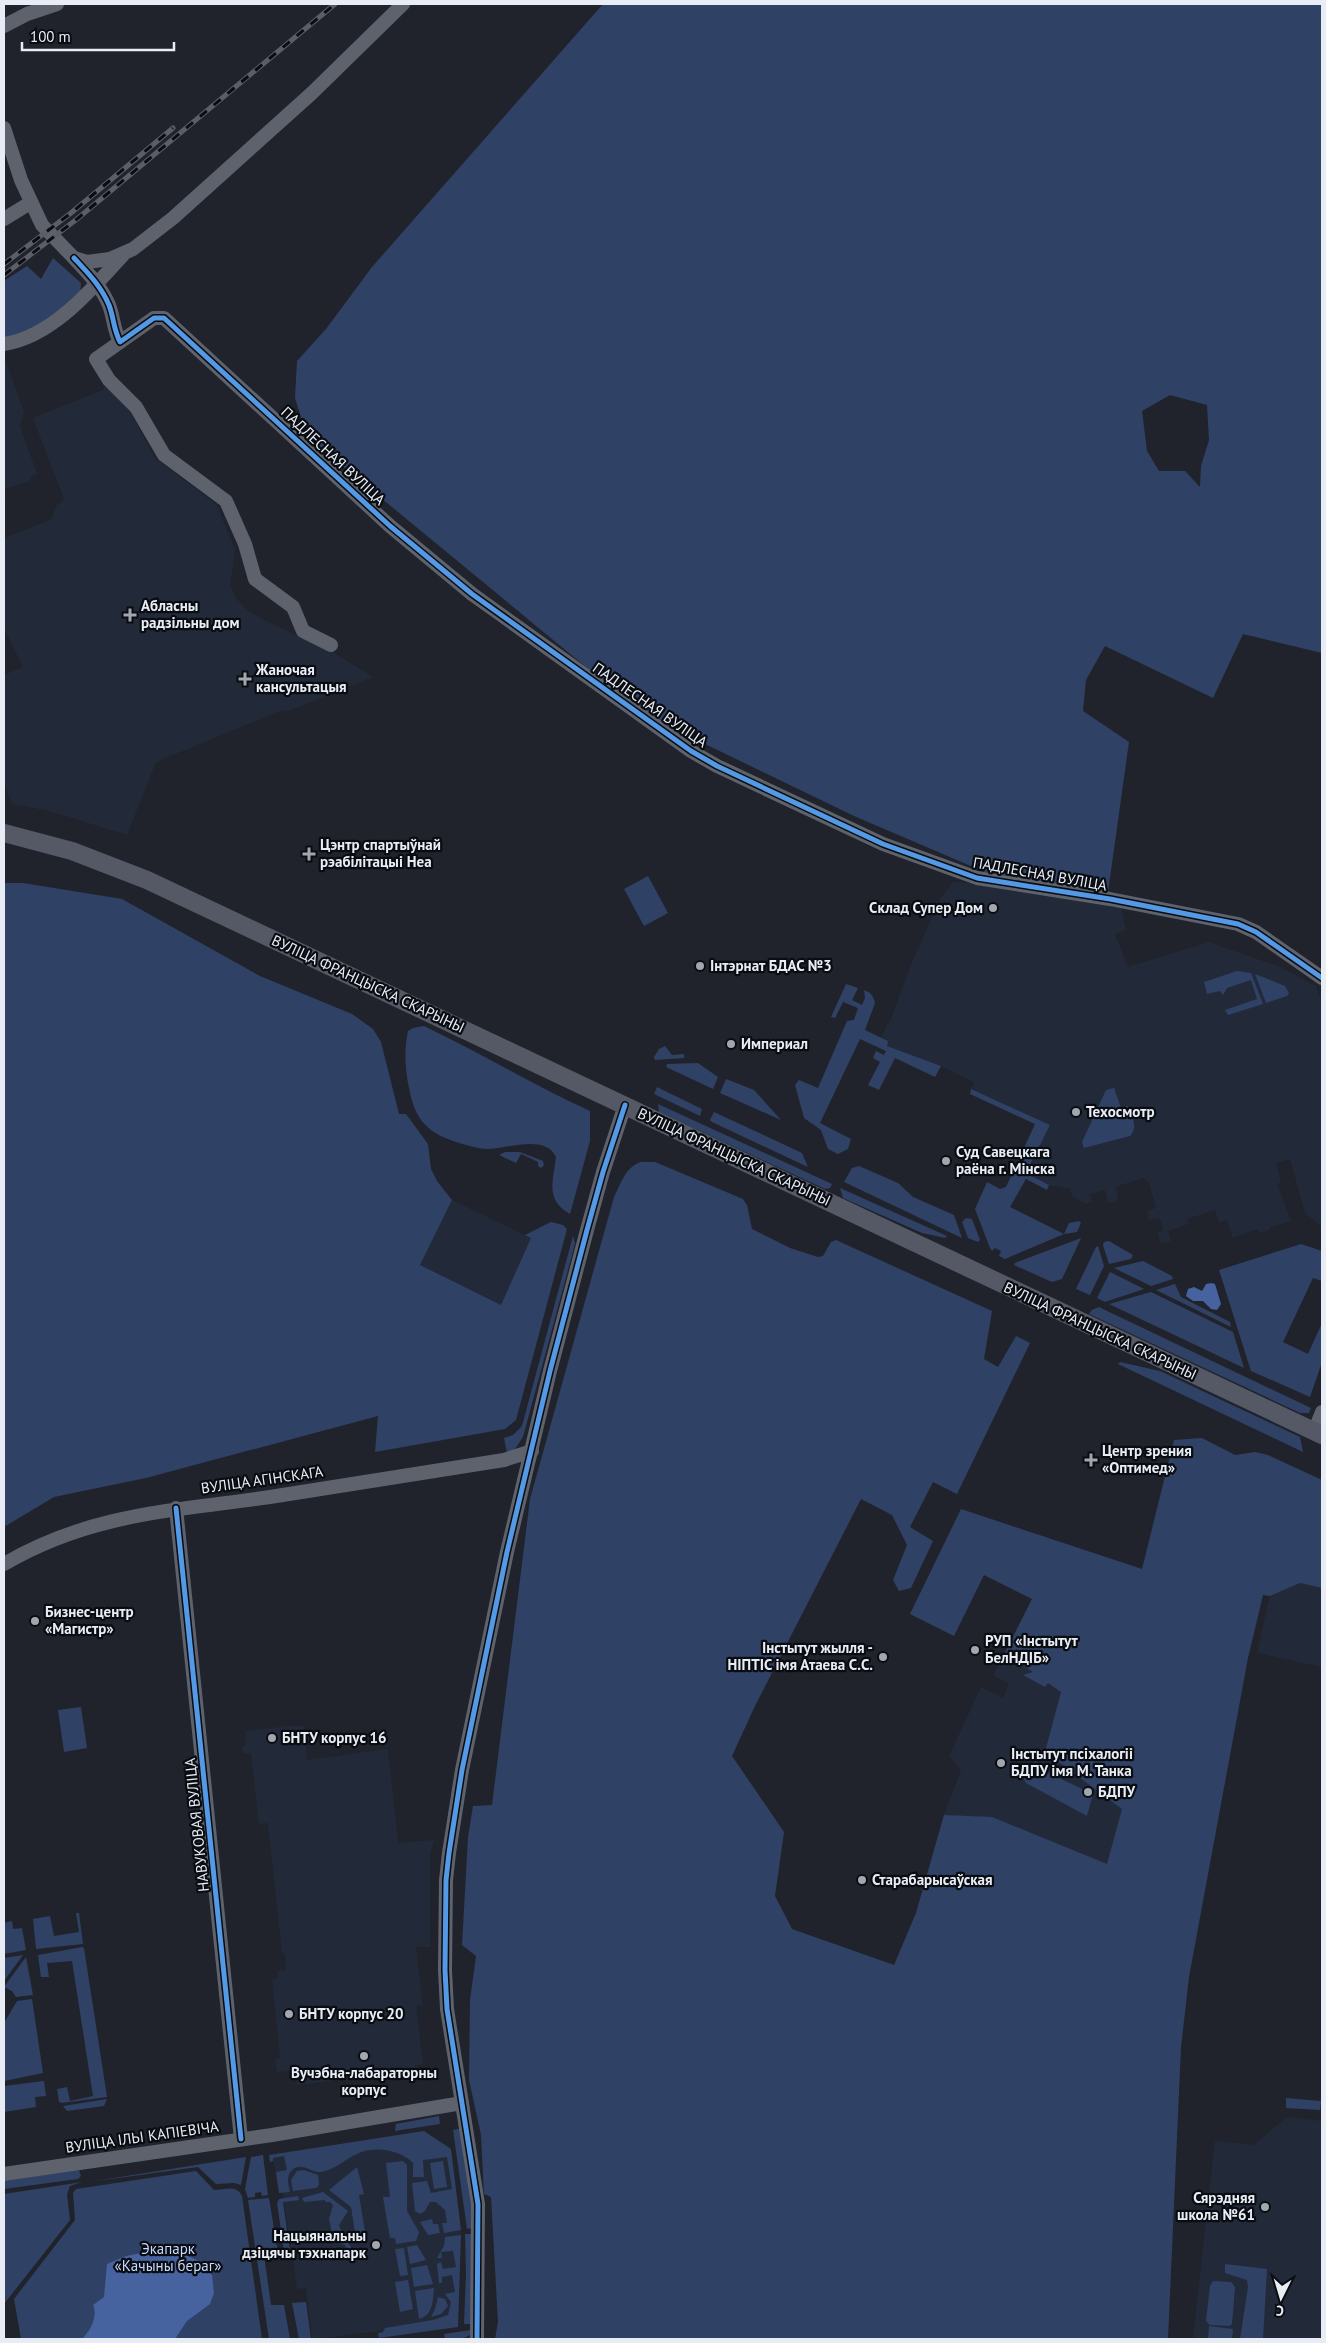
<svg xmlns="http://www.w3.org/2000/svg" width="1326" height="2343" font-family="'PT Sans',sans-serif">
	<style>
		.built { fill: #222a3a }
		.green { fill: #304166; fill-rule: evenodd }
		.water { fill: #46629f }
		.lines { fill: none; stroke-linecap: round; stroke-linejoin: round }
		.minor { stroke: #5d626c; stroke-width: 14 }
		.major { stroke: #545965; stroke-width: 18 }
		.rail-casing { stroke: #5b5e66; stroke-width: 5 }
		.rail { stroke: #090c11; stroke-width: 3; stroke-dasharray: 9; stroke-linecap: butt }
		.cycleway-casing { stroke: #090c11; stroke-width: 8 }
		.cycleway { stroke: #5399e6; stroke-width: 5 }
		.poi-dot { fill: #a2a6ae; stroke: #090c11; stroke-width: 2 }
		.labels { text-anchor: middle; stroke-width: 4.5; stroke-linejoin: round; paint-order: stroke }
		.street-label { font-size: 15px; fill: #e8ecf5; stroke: #090c11 }
		.poi-label { font-size: 15px; font-weight: bold; fill: #e8ecf5; stroke: #090c11; text-anchor: start }
		.park-label { font-size: 15px; fill: #c6d9ff; stroke: #090c11 }
	</style>
	<rect width="100%" height="100%" fill="#20232b"/>
	<g class="built">
		<polygon points="5,359 24,412 20,426 37,474 32,476 29,482 4,489 6,499 4,501"/>
		<polygon points="106,385 123,399 155,458 216,504 235,550 230,585 236,598 247,610 266,621 336,654 373,677 288,711 282,710 156,762 127,835 50,811 12,804 4,783 4,675 23,667 4,628 4,538 52,519 56,506 64,499 33,418 103,390"/>
		<polygon points="953,882 960,882 1121,906 1126,930 1115,934 1128,967 1209,942 1280,967 1316,986 1320,998 1322,998 1322,1227 1305,1213 1290,1159 1276,1163 1281,1182 1277,1184 1291,1221 1269,1228 1270,1230 1260,1233 1257,1229 1233,1238 1227,1220 1219,1222 1215,1210 1187,1219 1188,1224 1168,1231 1171,1241 1161,1243 1157,1233 1163,1230 1160,1218 1149,1220 1147,1211 1156,1208 1149,1182 1143,1178 1115,1187 1118,1197 1116,1201 1108,1203 1105,1190 1090,1194 1092,1202 1086,1204 1072,1196 1070,1189 1049,1185 1026,1173 1050,1125 971,1089 974,1082 941,1066 887,1046 881,1039 887,1024 889,1024 911,965 939,901"/>
		<polygon points="452,1200 531,1238 501,1305 420,1265"/>
		<polygon points="1300,1583 1322,1588 1322,1667 1257,1653 1270,1596"/>
		<polygon points="1032,1599 1090,1628 1189,1977 916,1913 944,1815 961,1770 949,1756 981,1687 1003,1698 1009,1684 993,1675"/>
		<polygon points="289,1726 304,1726 307,1760 388,1749 398,1843 434,1840 430,1855 430,1947 416,1947 423,2005 416,2006 423,2064 415,2065 415,2071 297,2085 295,2066 291,2067 291,2070 277,2072 275,2059 280,2058 272,1979 278,1978 277,1971 286,1970 285,1953 282,1953 268,1823 259,1824 251,1753 243,1753 242,1746 246,1745 245,1731"/>
		<polygon points="1287,2117 1322,2121 1322,2339 1193,2339 1215,2141 1254,2145"/>
		<polygon points="426,2135 451,2153 461,2232 458,2322 312,2339 306,2288 297,2289 283,2193 279,2193 273,2158"/>
	</g>
	<g class="green">
		<path d="M603,4H1322V653L1243,634L1213,698L1105,646L1086,680L1083,711L1129,742L1108,892L985,872L854,816L643,714L307,437L295,398L297,361L326,329L372,267ZM1170,395L1207,405L1209,440L1201,466L1200,487L1185,471H1159L1147,451L1142,411Z"/>
		<polygon points="53,258 81,283 80,295 30,331 4,341 4,281 27,266 41,279"/>
		<polygon points="648,876 668,913 644,926 624,889"/>
		<polygon points="4,883 23,883 122,899 260,976 352,1014 373,1029 381,1042 399,1114 406,1114 428,1144 431,1169 437,1181 452,1200 420,1265 501,1305 531,1238 525,1235 551,1222 563,1225 567,1229 516,1420 505,1429 375,1452 378,1416 146,1478 54,1497 4,1527"/>
		<polygon points="1237,971 1251,973 1263,1004 1228,1015 1225,1010 1257,999 1251,980 1227,988 1223,995 1220,991 1207,994 1204,982"/>
		<polygon points="1255,974 1285,986 1289,993 1287,996 1266,1003"/>
		<path d="M846,984L858,988L852,1000L862,1005L865,998L864,990C872,993 873,996 875,1003L865,1030L888,1041L887,1046L941,1066L935,1077L895,1058L879,1090L868,1085L880,1062L873,1058L876,1051L884,1055L886,1051L860,1039L820,1123L851,1139L848,1149L838,1154L828,1149L821,1130L804,1118L795,1085L799,1080L818,1088L847,1021L854,1020L858,1008L843,1002L835,1018L831,1017Z"/>
		<path d="M424,1026C480,1053 534,1085 590,1111V1141L570,1214C545,1200 553,1182 556,1157C545,1133 504,1150 485,1149C476,1148 467,1145 459,1143C427,1133 415,1120 409,1088C405,1069 404,1050 408,1031L413,1028Z"/>
		<polygon points="665,1046 672,1055 684,1054 684,1058 655,1060 654,1057 659,1049"/>
		<polygon points="698,1063 718,1077 713,1089 666,1067 667,1064"/>
		<polygon points="726,1079 754,1090 781,1120 720,1093"/>
		<polygon points="657,1087 702,1109 700,1116 654,1094"/>
		<path d="M1114,1088L1121,1108L1128,1106C1131,1116 1139,1127 1130,1136L1084,1148L1082,1142L1106,1090Z"/>
		<polygon points="971,1089 1050,1125 1026,1173 1049,1185 1047,1190 1026,1179 1010,1207 1064,1234 1069,1223 1079,1221 1081,1223 1077,1232 1064,1234 1005,1259 999,1256 1001,1251 995,1248 992,1251 990,1248 975,1209 987,1182 1000,1189 1006,1187 1035,1124 970,1094"/>
		<polygon points="658,1104 832,1184 830,1188 825,1189 659,1112"/>
		<polygon points="714,1112 802,1153 808,1167 712,1122 710,1120"/>
		<polygon points="505,1152 520,1152 543,1161 544,1165 541,1168 538,1166 538,1162 521,1154 516,1163 499,1155"/>
		<path d="M641,1162H655L743,1199L747,1205L752,1229L790,1248L818,1257L823,1256L831,1242L836,1240L992,1311L984,1359L998,1367L1016,1336L1030,1343L957,1494L933,1482L910,1527L933,1541L911,1588L899,1591L893,1580L907,1545L892,1515L861,1499L755,1706L732,1756L784,1832L775,1896L792,1929L894,1965L916,1913L944,1815L992,1817L1107,1864L1122,1809L1045,1752L1061,1692L1048,1683L1045,1687L1023,1675L1033,1672L1005,1653L1032,1599L984,1575L954,1636L910,1614L961,1509L1142,1569L1174,1440L1202,1438L1235,1455L1255,1452L1268,1455L1322,1480V1588L1300,1583L1270,1596L1263,1595L1248,1658L1189,1977L1181,2047L1168,2339H495L498,2322L491,2197L484,2194L481,2135L469,2080L470,2000L476,1956L462,1945L468,1837L473,1806L492,1805L530,1499L614,1197C621,1184 625,1167 641,1162Z"/>
		<polygon points="859,1166 898,1183 913,1197 954,1215 962,1238 844,1182 852,1168"/>
		<polygon points="840,1188 947,1236 945,1238 922,1233 843,1198"/>
		<polygon points="966,1218 972,1219 980,1240 978,1242 968,1238 962,1222"/>
		<polygon points="573,1236 575,1243 572,1255 523,1437 515,1449 507,1453 504,1438 513,1435 522,1426"/>
		<polygon points="1081,1238 1062,1279 1052,1282 1014,1265 1015,1263"/>
		<polygon points="1109,1241 1133,1255 1131,1259 1109,1264 1103,1245 1104,1242"/>
		<polygon points="1301,1244 1322,1251 1322,1281 1313,1278 1283,1342 1308,1354 1322,1323 1322,1362 1310,1397 1251,1371 1219,1270"/>
		<polygon points="1098,1246 1104,1266 1090,1295 1076,1289 1096,1247"/>
		<polygon points="1143,1261 1172,1276 1173,1279 1151,1286 1114,1268"/>
		<polygon points="1110,1272 1144,1289 1105,1302 1097,1298"/>
		<polygon points="1175,1284 1181,1297 1230,1322 1231,1327 1156,1290"/>
		<polygon points="1151,1292 1233,1332 1244,1368 1109,1304"/>
		<polygon points="1099,1307 1105,1310 1311,1408 1309,1413 1300,1413 1089,1314 1092,1310"/>
		<polygon points="1120,1362 1160,1371 1300,1437 1303,1452 1118,1364"/>
		<polygon points="81,1707 87,1748 64,1752 58,1710"/>
		<polygon points="1036,1761 1044,1771 1093,1794 1087,1816 1026,1783 1019,1770"/>
		<polygon points="76,1913 79,1913 83,1944 36,1949 33,1919 50,1916 54,1936 79,1932"/>
		<polygon points="12,1921 13,1929 22,1928 26,1950 4,1954 4,1923"/>
		<polygon points="82,1947 84,1948 107,2097 62,2103 59,2102 57,2089 67,2087 70,2101 93,2096 72,1961 47,1963 49,1977 41,1977 38,1955"/>
		<polygon points="23,1955 4,1981 4,1958"/>
		<polygon points="26,1957 33,1995 16,1997 12,1991 4,1987"/>
		<polygon points="32,1999 43,2073 4,2081 4,2023 17,2001"/>
		<polygon points="44,2081 46,2096 35,2097 36,2107 4,2112 4,2086"/>
		<polygon points="1286,2098 1321,2101 1320,2110 1286,2108"/>
		<polygon points="107,2099 104,2106 67,2111 63,2106"/>
		<polygon points="439,2116 440,2124 395,2131 396,2124"/>
		<polygon points="462,2128 471,2184 472,2228 467,2229 453,2130"/>
		<path d="M424,2131L451,2149L461,2230L444,2233L442,2223H447L445,2210L436,2202H430L425,2211L420,2214L415,2211L412,2183L427,2181L431,2193L452,2189L447,2157L423,2160L424,2177H413V2163C400,2150 376,2146 359,2153C346,2158 335,2170 321,2172C312,2173 301,2161 292,2170C286,2176 288,2184 290,2192L279,2193L276,2172L287,2170L284,2156L273,2158V2161L270,2162L269,2155Z"/>
		<polygon points="263,2155 268,2195 262,2196 261,2192 255,2193 255,2197 248,2198 245,2189 251,2157"/>
		<polygon points="246,2157 241,2185 234,2183 216,2184 198,2167 89,2182"/>
		<polygon points="403,2161 407,2165 407,2211 419,2232 416,2241 396,2244 395,2238 390,2238 383,2197 390,2197 386,2163"/>
		<polygon points="443,2161 447,2187 434,2189 430,2163"/>
		<polygon points="357,2167 364,2194 359,2195 366,2238 356,2239 351,2207 329,2190"/>
		<polygon points="79,2170 81,2176 78,2179 4,2189 4,2181"/>
		<polygon points="304,2170 318,2175 319,2185 316,2188 293,2191 291,2180 297,2171"/>
		<path d="M196,2171L214,2190C225,2190 236,2184 242,2196L262,2339H21L14,2299L75,2220L73,2193L76,2189Z"/>
		<polygon points="82,2182 70,2186 67,2194 70,2220 4,2304 4,2194"/>
		<path d="M323,2192L348,2211L339,2225C342,2236 350,2242 353,2253L348,2254L345,2245L334,2242L329,2219L333,2205L330,2202H325V2200L304,2202L302,2198Z"/>
		<polygon points="298,2196 299,2200 283,2202 290,2251 284,2251 277,2203 279,2199"/>
		<polygon points="269,2198 278,2253 264,2255 271,2305 284,2305 290,2339 269,2339 248,2200"/>
		<polygon points="432,2219 433,2224 438,2224 440,2233 428,2235 420,2222"/>
		<polygon points="465,2234 472,2234 472,2324 464,2324 466,2274"/>
		<polygon points="461,2235 458,2327 379,2338 378,2333 383,2332 385,2328 433,2320 448,2315 451,2302 445,2294 455,2292 452,2275 442,2277 442,2283 439,2283 437,2264 441,2262 443,2269 456,2267 453,2251 441,2252 442,2258 437,2258 444,2246 445,2237"/>
		<polygon points="417,2245 426,2260 410,2264 407,2247"/>
		<polygon points="404,2248 408,2275 400,2276 395,2249"/>
		<polygon points="1225,2264 1267,2269 1263,2339 1240,2339 1248,2287 1247,2280 1225,2273"/>
		<polygon points="427,2265 433,2284 414,2287 411,2268"/>
		<polygon points="408,2280 413,2309 400,2312 395,2282"/>
		<polygon points="1213,2281 1231,2282 1235,2287 1232,2324 1230,2326 1210,2325 1206,2321 1210,2286"/>
		<path d="M434,2288C433,2300 433,2316 419,2319L415,2291Z"/>
		<polygon points="438,2297 445,2299 448,2306 441,2314 431,2317 435,2309"/>
		<polygon points="306,2302 311,2339 299,2339 292,2303"/>
		<polygon points="1209,2326 1233,2329 1232,2339 1208,2339"/>
		<polygon points="471,2330 470,2335 462,2339 445,2338 444,2334"/>
	</g>
	<g class="water">
		<polygon points="1211,1283 1215,1284 1221,1304 1217,1310 1211,1309 1203,1301 1193,1301 1186,1296 1188,1289 1194,1287 1202,1291 1206,1284"/>
		<path d="M157,2250L179,2252L199,2261L212,2275L214,2293L210,2304L187,2321L175,2339H82C91,2330 98,2316 93,2305L104,2297L107,2264L126,2256Z"/>
	</g>
	<g class="lines">
		<g class="minor">
			<polyline points="4,26 27,14 57,4"/>
			<polyline points="4,128 21,180 42,225 74,258 87,262 110,259 133,249 173,218 312,93 403,4"/>
			<polyline points="4,219 30,203"/>
			<path d="M74,258C88,273 101,286 109,305C114,318 113,328 120,342L154,318H164L390,526L472,594L691,751L717,766L883,844L977,878L1110,899L1238,924L1256,932L1322,978"/>
			<polyline points="120,342 96,359 109,380 136,407 164,455 226,501 245,544 255,579 293,607 303,631 331,645"/>
			<path d="M4,344C52,337 92,289 123,255"/>
			<polyline points="1314,1432 1322,1412"/>
			<polyline points="176,1508 241,2139"/>
			<path d="M4,1564C91,1513 174,1511 270,1497C348,1485 426,1472 504,1460L532,1451"/>
			<polyline points="4,2174 272,2135 462,2103"/>
			<polyline points="477,2339 478,2204 447,2009 445,1970 446,1880 449,1853 462,1770 507,1552 550,1371 587,1230 603,1172 625,1105"/>
		</g>
		<polyline class="major" points="4,833 72,851 147,880 1322,1435"/>
		<defs>
			<g id="rail">
				<polyline points="4,264 71,213 173,128"/>
				<polyline points="4,275 77,219 335,4"/>
			</g>
		</defs>
		<use href="#rail" class="rail-casing"/>
		<use href="#rail" class="rail"/>
		<defs>
			<g id="cycleway">
				<path d="M74,258C88,273 101,286 109,305C114,318 113,328 120,342L154,318H164L390,526L472,594L691,751L717,766L883,844L977,878L1110,899L1238,924L1256,932L1322,978"/>
				<polyline points="176,1508 241,2139"/>
				<polyline points="477,2339 478,2204 447,2009 445,1970 446,1880 449,1853 462,1770 507,1552 550,1371 587,1230 603,1172 625,1105"/>
			</g>
		</defs>
		<use href="#cycleway" class="cycleway-casing"/>
		<use href="#cycleway" class="cycleway"/>
	</g>
	<g class="poi-dot">
		<path d="M127.5 607.5h5v5h5v5h-5v5h-5v-5h-5v-5h5z"/>
		<path d="M242.5 671.5h5v5h5v5h-5v5h-5v-5h-5v-5h5z"/>
		<path d="M306.5 846.5h5v5h5v5h-5v5h-5v-5h-5v-5h5z"/>
		<circle cx="993" cy="908" r="5"/>
		<circle cx="700" cy="966" r="5"/>
		<circle cx="731" cy="1044" r="5"/>
		<circle cx="1076" cy="1112" r="5"/>
		<circle cx="946" cy="1161" r="5"/>
		<path d="M1088.5 1452.5h5v5h5v5h-5v5h-5v-5h-5v-5h5z"/>
		<circle cx="35" cy="1621" r="5"/>
		<circle cx="975" cy="1650" r="5"/>
		<circle cx="883" cy="1657" r="5"/>
		<circle cx="272" cy="1738" r="5"/>
		<circle cx="1001" cy="1763" r="5"/>
		<circle cx="1088" cy="1792" r="5"/>
		<circle cx="862" cy="1880" r="5"/>
		<circle cx="289" cy="2014" r="5"/>
		<circle cx="364" cy="2056" r="5"/>
		<circle cx="1265" cy="2207" r="5"/>
		<circle cx="376" cy="2245" r="5"/>
	</g>
	<g class="labels">
		<g class="street-label">
			<text transform="translate(333 456) rotate(43)" y="5">ПАДЛЕСНАЯ ВУЛІЦА</text>
			<text transform="translate(650 705) rotate(35)" y="5">ПАДЛЕСНАЯ ВУЛІЦА</text>
			<text transform="translate(1040 874) rotate(10)" y="5">ПАДЛЕСНАЯ ВУЛІЦА</text>
			<text transform="translate(368 984) rotate(25)" y="5">ВУЛІЦА ФРАНЦЫСКА СКАРЫНЫ</text>
			<text transform="translate(734 1157) rotate(25)" y="5">ВУЛІЦА ФРАНЦЫСКА СКАРЫНЫ</text>
			<text transform="translate(1100 1331) rotate(25)" y="5">ВУЛІЦА ФРАНЦЫСКА СКАРЫНЫ</text>
			<text transform="translate(262 1480) rotate(-8)" y="5">ВУЛІЦА АГІНСКАГА</text>
			<text transform="translate(197 1825) rotate(-96)" y="5">НАВУКОВАЯ ВУЛІЦА</text>
			<text transform="translate(142 2137) rotate(-8)" y="5">ВУЛІЦА ІЛЬІ КАПІЕВІЧА</text>
		</g>
		<g class="poi-label">
			<text x="141" y="611">Абласны<tspan x="141" dy="17">радзільны дом</tspan></text>
			<text x="256" y="675">Жаночая<tspan x="256" dy="17">кансультацыя</tspan></text>
			<text x="320" y="850">Цэнтр спартыўнай<tspan x="320" dy="17">рэабілітацыі Неа</tspan></text>
			<text x="983" y="913" text-anchor="end">Склад Супер Дом</text>
			<text x="710" y="971">Інтэрнат БДАС №3</text>
			<text x="741" y="1049">Империал</text>
			<text x="1086" y="1117">Техосмотр</text>
			<text x="956" y="1157">Суд Савецкага<tspan x="956" dy="17">раёна г. Мінска</tspan></text>
			<text x="1102" y="1456">Центр зрения<tspan x="1102" dy="17">«Оптимед»</tspan></text>
			<text x="45" y="1617">Бизнес-центр<tspan x="45" dy="17">«Магистр»</tspan></text>
			<text x="985" y="1646">РУП «Інстытут<tspan x="985" dy="17">БелНДІБ»</tspan></text>
			<text x="873" y="1653" text-anchor="end">Інстытут жылля -<tspan x="873" dy="17">НІПТІС імя Атаева С.С.</tspan></text>
			<text x="282" y="1743">БНТУ корпус 16</text>
			<text x="1011" y="1759">Інстытут псіхалогіі<tspan x="1011" dy="17">БДПУ імя М. Танка</tspan></text>
			<text x="1098" y="1797">БДПУ</text>
			<text x="872" y="1885">Старабарысаўская</text>
			<text x="299" y="2019">БНТУ корпус 20</text>
			<text x="364" y="2078" text-anchor="middle">Вучэбна-лабараторны<tspan x="364" dy="17">корпус</tspan></text>
			<text x="1255" y="2203" text-anchor="end">Сярэдняя<tspan x="1255" dy="17">школа №61</tspan></text>
			<text x="366" y="2241" text-anchor="end">Нацыянальны<tspan x="366" dy="17">дзіцячы тэхнапарк</tspan></text>
		</g>
		<g class="park-label">
			<text x="168" y="2254">Экапарк<tspan x="168" dy="17">«Качыны бераг»</tspan></text>
		</g>
	</g>
	<rect width="1326" height="2343" fill="none" stroke="#e8ecf5" stroke-width="10"/>
	<g transform="translate(1281 2298) rotate(185)" stroke="#090c11" stroke-width="4" paint-order="stroke">
	<path d="M0-4L9 19L0 12L-9 19Z" fill="#e8ecf5"/>
	<text y="-8" font-size="14" font-weight="bold" text-anchor="middle" fill="#e8ecf5">С</text>
	</g>
	<path d="M22 42v8h152v-8" fill="none" stroke="#e8ecf5" stroke-width="2.5"/>
	<text x="30" y="42" font-size="15" fill="#e8ecf5" stroke="#090c11" stroke-width="4" paint-order="stroke">100 m</text>
</svg>
